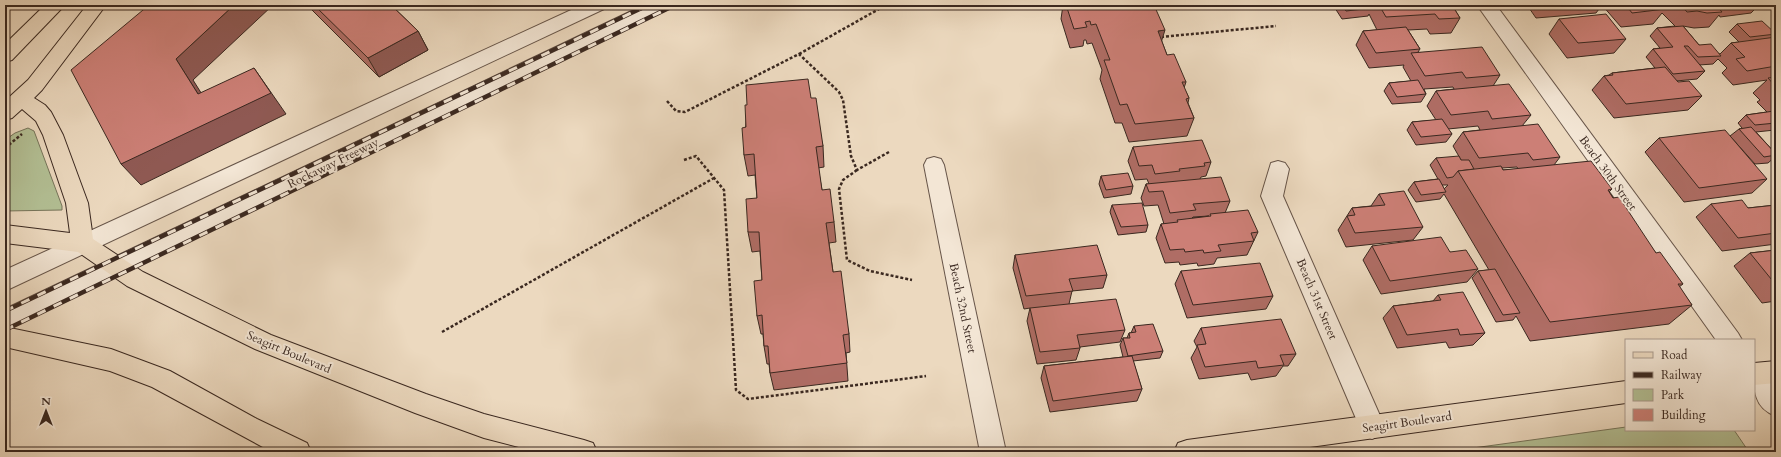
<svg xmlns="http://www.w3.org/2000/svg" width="1781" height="457" font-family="Cardo,serif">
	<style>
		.green { fill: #b3c095; stroke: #76745a }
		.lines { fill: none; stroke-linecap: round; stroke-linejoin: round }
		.minor-casing { stroke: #665448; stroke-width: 2 }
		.major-casing { stroke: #3a2820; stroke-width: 2 }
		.path { stroke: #3a2820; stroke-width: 2.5; stroke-dasharray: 3 2; stroke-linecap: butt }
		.minor { fill: #f3e6d5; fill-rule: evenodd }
		.major { fill: #ecd9bf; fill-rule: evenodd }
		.rail-casing { stroke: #3a2820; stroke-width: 4.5 }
		.rail { stroke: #f3e6d5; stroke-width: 3; stroke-dasharray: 9; stroke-linecap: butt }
		.wall { fill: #af6d65; stroke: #3a2820; fill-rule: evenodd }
		.shaded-wall { fill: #8f5953; stroke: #3a2820 }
		.building { fill: #cc7f76; stroke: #3a2820 }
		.labels { text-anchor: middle; stroke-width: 4; stroke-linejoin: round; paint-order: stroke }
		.street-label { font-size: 12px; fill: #3a2820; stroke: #f3e6d5 }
	</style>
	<rect width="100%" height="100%" fill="#ecd9bf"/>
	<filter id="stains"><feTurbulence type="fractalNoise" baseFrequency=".005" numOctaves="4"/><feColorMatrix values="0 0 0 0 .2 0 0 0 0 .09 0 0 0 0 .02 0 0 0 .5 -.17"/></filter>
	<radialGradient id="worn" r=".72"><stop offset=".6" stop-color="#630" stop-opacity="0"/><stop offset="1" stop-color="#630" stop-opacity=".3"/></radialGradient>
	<g class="green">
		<polygon points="28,128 34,131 62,206 62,210 5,211 5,140 15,133"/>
		<polygon points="1626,427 1626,430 1734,430 1749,452 1444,452"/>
	</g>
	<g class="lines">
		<defs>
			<g id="minor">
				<polygon points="582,5 607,5 604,9 5,291 5,270"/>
				<polygon points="644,5 669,5 666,9 5,330 5,309"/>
				<polygon points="1477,5 1496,5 1738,333 1742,340 1716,340"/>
				<polygon points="934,157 941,159 944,165 1006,452 980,452 924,165 927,159"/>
				<polygon points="1278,161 1285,163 1289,169 1283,196 1385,427 1381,435 1372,439 1363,435 1261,196 1271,163"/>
				<path d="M1754,363L1763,366L1776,385V416C1751,407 1754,385 1754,363Z"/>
			</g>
			<g id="major">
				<polygon points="45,5 65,5 12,60 5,62 5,44"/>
				<polygon points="87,5 106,5 42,90 34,98 45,105 51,112 63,135 88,203 93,239 143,272 271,335 426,394 484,414 584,440 593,443 597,452 538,452 484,438 415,413 255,349 127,286 78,252 5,243 5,225 70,233 66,203 43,135 36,121 22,109 12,118 5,120 5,101 28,80"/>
				<polygon points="5,327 111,349 170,371 257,419 307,443 311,452 272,452 152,387 110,371 5,347"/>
				<polygon points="1776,361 1776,383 1754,385 1754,363"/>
				<polygon points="1626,381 1626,403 1274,452 1174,452 1178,443 1187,440"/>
			</g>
		</defs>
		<use href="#minor" class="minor-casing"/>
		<use href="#major" class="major-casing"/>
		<g class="path">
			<polyline points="1161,37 1276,26"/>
			<polyline points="799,54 886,5"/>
			<polyline points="667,101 676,111 685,112 799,54 839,92 843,100 851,156 857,170 889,152"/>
			<polyline points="5,148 22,134"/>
			<polyline points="684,160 696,156 724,190 736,390 748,399 926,376"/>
			<polyline points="857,170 843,180 839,189 847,260 870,271 912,280"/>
			<polyline points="442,332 714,178"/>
		</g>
		<use href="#minor" class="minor"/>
		<use href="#major" class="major"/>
		<defs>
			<g id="rail">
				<polyline points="5,311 648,5"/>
				<polyline points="5,330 675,5"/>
			</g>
		</defs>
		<use href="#rail" class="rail-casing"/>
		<use href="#rail" class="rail"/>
	</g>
	<g class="wall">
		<polygon points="307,5 391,5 418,31 428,50 379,77"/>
		<polygon points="1063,5 1154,5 1162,42 1167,55 1186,82 1184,88 1189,98 1188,103 1194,118 1187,136 1129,142 1122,123 1115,123 1100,79 1102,70 1092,43 1087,44 1086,40 1084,40 1083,46 1070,48 1061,19"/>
		<path d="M1333,5H1452L1460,18L1451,33L1430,34L1427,29L1408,30L1420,49L1418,52L1500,75L1493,86L1531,115L1522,126L1560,157L1554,165L1612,189L1609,192L1656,253L1683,284L1679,287L1692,305L1669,324L1530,341L1516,316L1513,320L1496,322L1472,278L1478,271L1489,270L1444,194L1440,199L1416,202L1408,190L1414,182L1438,179L1430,165L1436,158L1461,160L1453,146L1463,132L1480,130L1478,126L1448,129L1452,134L1446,142L1416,145L1407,130L1412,122L1436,120L1427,106L1436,91L1454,89L1453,87L1424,89L1426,94L1421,102L1392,104L1384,91L1389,83L1411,81L1403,67L1404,65L1369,68L1356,45L1363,31L1377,30L1369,14L1368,16L1342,19ZM1517,167L1518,169L1503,170L1502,168ZM1442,185H1448L1444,189Z"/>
		<polygon points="1527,5 1759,5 1751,13 1720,17 1719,15 1709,27 1694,28 1683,26 1699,45 1720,54 1731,43 1739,42 1729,32 1737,24 1776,34 1772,38 1776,37 1776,129 1775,130 1756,132 1776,154 1776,156 1768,163 1755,164 1730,136 1739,129 1742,128 1738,123 1746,115 1767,112 1757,102 1760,100 1753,93 1767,80 1733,85 1722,73 1727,68 1718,59 1713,64 1699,65 1705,71 1697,79 1676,81 1678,82 1702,96 1688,110 1614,118 1592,90 1604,76 1609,75 1612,73 1655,68 1646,57 1653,49 1660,48 1650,36 1657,28 1675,26 1662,13 1653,24 1621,27 1602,5 1596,13 1536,18"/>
		<polygon points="1559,19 1626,39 1614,53 1567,58 1549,34"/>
		<polygon points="811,98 823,146 824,167 818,168 822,190 834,222 836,242 829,243 833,272 849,334 850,352 846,353 848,381 774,390 770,373 769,364 767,364 764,346 763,334 761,334 757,316 762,280 760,251 752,252 748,232 757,198 755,175 748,176 744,155 747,105"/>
		<polygon points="1659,138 1767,179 1752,193 1684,202 1645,152"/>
		<polygon points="1776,146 1776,154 1772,150"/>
		<path d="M1133,147L1211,162L1206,176L1201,177L1200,179L1230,201L1225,213L1258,232L1247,255L1217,258L1214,264L1198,266L1197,263L1180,265L1179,262L1165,263L1156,238L1161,224H1164L1158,205L1144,206L1141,198L1146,184H1149L1147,179L1135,180L1128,161ZM1209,216L1192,218L1193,217Z"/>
		<polygon points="1101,176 1133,186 1131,194 1104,198 1099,184"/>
		<polygon points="1379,194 1423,227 1413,240 1346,247 1338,230 1352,208 1371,206"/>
		<polygon points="1711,204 1748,208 1776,205 1776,244 1722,251 1696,217"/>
		<polygon points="1112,205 1148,225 1146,232 1118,235 1110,212"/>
		<polygon points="1372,246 1450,252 1478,269 1467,282 1381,294 1363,260"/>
		<polygon points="1776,250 1776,301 1762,303 1734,266 1750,253"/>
		<polygon points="1015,255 1107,275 1103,288 1072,291 1069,304 1125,330 1120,342 1080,347 1080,348 1076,360 1037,364 1027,321 1030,308 1024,309 1013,268"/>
		<polygon points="1181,271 1273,296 1266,309 1187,318 1175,284"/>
		<polygon points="1438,295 1485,333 1473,345 1449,348 1446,342 1397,348 1383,318 1393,306 1433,301"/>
		<polygon points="1134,326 1163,351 1160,358 1133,361 1142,389 1137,401 1050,412 1041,378 1044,366 1123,357 1120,345 1123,338 1127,338 1129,333 1131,333"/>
		<polygon points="1201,328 1296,354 1288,366 1283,366 1276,376 1251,380 1248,373 1199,379 1191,358 1197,347 1194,341"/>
	</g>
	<g class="shaded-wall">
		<polygon points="234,5 273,5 193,80 215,115 198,94 176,59"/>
		<polygon points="1165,30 1159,49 1158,31"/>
		<polygon points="418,31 428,50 379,77 368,58"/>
		<polygon points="254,68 286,114 141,185 121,164"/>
	</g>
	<g class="building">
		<polygon points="149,5 234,5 176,59 198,94 254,68 271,93 121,164 71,70"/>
		<polygon points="314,5 391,5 418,31 368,58"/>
		<polygon points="1066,5 1154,5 1165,30 1158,31 1167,55 1174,54 1186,82 1182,82 1189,98 1186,99 1194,118 1135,124 1127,104 1120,105 1104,60 1110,60 1096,24 1091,25 1090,21 1085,22 1087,27 1074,29"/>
		<polygon points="1342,5 1371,5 1372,8 1346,11"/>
		<polygon points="1379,5 1452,5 1460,18 1439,19 1435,14 1386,17"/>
		<polygon points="1626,5 1661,5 1665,9 1632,13"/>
		<polygon points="1681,5 1716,5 1722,12 1707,13 1697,11 1687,12"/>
		<polygon points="1606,14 1626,39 1578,43 1559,19"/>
		<polygon points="1762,21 1776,34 1750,37 1737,24"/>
		<polygon points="1683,26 1699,45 1711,44 1721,56 1698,57 1688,46 1684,46 1705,71 1673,74 1653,49 1673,47 1657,28"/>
		<polygon points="1406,27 1420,49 1376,53 1363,31"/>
		<polygon points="1776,37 1776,66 1747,71 1736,59 1745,57 1731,43"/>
		<polygon points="1482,47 1500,75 1466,78 1462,72 1425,76 1411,53"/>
		<polygon points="1665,67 1678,82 1689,81 1702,96 1626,104 1604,76 1613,75 1612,73"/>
		<polygon points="1776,77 1776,87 1768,78"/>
		<polygon points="808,79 811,98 816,98 823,146 816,147 822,190 830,189 834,222 826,223 833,272 841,271 849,334 843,335 847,363 770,373 768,346 764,346 762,315 757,316 754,281 762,280 759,232 748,232 746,199 757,198 754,154 744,155 742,128 746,127 745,105 747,105 746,85"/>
		<polygon points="1418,80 1426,94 1397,97 1389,83"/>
		<polygon points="1509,84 1531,115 1492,119 1488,111 1451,115 1436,91"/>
		<polygon points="1776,87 1776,92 1772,88"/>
		<polygon points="1774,111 1776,113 1776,123 1755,125 1746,115"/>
		<polygon points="1442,119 1452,134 1421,137 1412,122"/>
		<polygon points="1538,124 1560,157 1533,160 1528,153 1479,158 1463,132"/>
		<polygon points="1751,127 1776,154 1776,155 1764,157 1739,129"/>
		<polygon points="1725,130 1767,179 1699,188 1659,138"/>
		<polygon points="1202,140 1211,162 1204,163 1205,166 1179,169 1180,171 1155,174 1152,165 1139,166 1133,147"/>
		<polygon points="1459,156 1461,160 1469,160 1474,169 1458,171 1453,177 1447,178 1436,158"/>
		<polygon points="1591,161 1612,189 1608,190 1613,198 1619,197 1656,253 1660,252 1683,284 1678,284 1692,305 1550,322 1458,171 1501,166 1503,170"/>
		<polygon points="1128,173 1133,186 1106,190 1101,176"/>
		<polygon points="1221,177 1230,201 1193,204 1196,210 1170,213 1163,191 1149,192 1146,184"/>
		<polygon points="1439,179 1446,192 1421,195 1414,182"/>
		<polygon points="1404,191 1423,227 1355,233 1347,216 1355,215 1352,208 1385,205 1379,194"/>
		<polygon points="1742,200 1748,208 1776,205 1776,233 1738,238 1711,204"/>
		<polygon points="1142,203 1148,225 1121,227 1112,205"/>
		<polygon points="1248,210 1258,232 1251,233 1254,241 1218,245 1221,251 1204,253 1203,250 1185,252 1184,249 1170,250 1161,224 1178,222 1177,220 1211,216 1210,214"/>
		<polygon points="1441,237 1450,252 1466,250 1478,269 1390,281 1372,246"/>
		<polygon points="1097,245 1107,275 1069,279 1073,291 1026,296 1015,255"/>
		<polygon points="1776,250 1776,285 1750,253"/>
		<polygon points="1260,263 1273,296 1193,305 1181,271"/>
		<polygon points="1495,269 1520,313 1503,315 1478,271"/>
		<polygon points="1463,292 1485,333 1460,335 1458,329 1407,335 1393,306 1441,300 1438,295"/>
		<polygon points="1116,299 1125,330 1077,335 1080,348 1040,352 1030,308"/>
		<polygon points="1281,319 1296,354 1280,355 1284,365 1258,368 1256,361 1205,367 1197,345 1206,344 1201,328"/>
		<polygon points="1153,324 1163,351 1128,356 1123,338 1130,338 1129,333 1136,332 1134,326"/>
		<polygon points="1132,356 1142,389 1053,401 1044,366"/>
	</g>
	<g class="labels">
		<g class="street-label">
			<text transform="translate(333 163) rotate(-26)" y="4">Rockaway Freeway</text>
			<text transform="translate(1608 173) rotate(54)" y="4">Beach 30th Street</text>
			<text transform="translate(1317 299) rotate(67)" y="4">Beach 31st Street</text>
			<text transform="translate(963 308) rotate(78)" y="4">Beach 32nd Street</text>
			<text transform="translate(289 352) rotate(23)" y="4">Seagirt Boulevard</text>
			<text transform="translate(1407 422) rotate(-8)" y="4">Seagirt Boulevard</text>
		</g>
	</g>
	<rect width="1781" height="457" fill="none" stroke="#ecd9bf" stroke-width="20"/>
	<rect x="6" y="6" width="1769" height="445" fill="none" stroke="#3a2820" stroke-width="2"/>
	<rect x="10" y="10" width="1761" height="437" fill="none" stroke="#3a2820"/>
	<rect x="1625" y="339" width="130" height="92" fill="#f3e6d5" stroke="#a99a8d"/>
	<rect x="1633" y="352" width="20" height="6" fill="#ecd9bf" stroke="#a99a8d"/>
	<text x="1661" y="359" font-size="12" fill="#3a2820">Road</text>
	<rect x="1633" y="372" width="20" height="6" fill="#3a2820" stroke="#a99a8d"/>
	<text x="1661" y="379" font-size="12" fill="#3a2820">Railway</text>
	<rect x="1633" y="389" width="20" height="12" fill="#b3c095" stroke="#a99a8d"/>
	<text x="1661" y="399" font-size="12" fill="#3a2820">Park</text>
	<rect x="1633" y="409" width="20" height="12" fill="#cc7f76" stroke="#a99a8d"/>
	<text x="1661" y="419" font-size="12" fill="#3a2820">Building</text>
	<g transform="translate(46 411)" stroke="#f3e6d5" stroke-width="3" paint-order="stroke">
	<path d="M0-3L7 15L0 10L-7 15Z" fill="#3a2820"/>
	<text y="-6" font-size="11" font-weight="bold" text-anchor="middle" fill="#3a2820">N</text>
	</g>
	<rect width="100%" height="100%" filter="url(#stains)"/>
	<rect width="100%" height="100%" fill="url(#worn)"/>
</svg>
